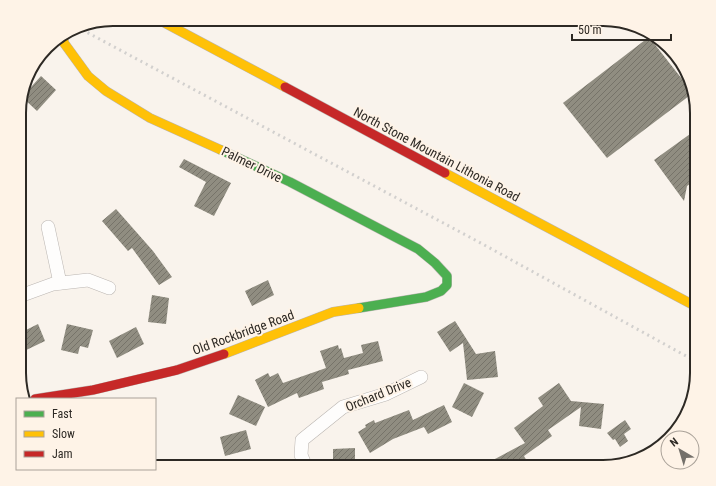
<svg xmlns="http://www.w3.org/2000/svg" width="716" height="486" font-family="'Roboto Condensed',sans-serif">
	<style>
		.building { fill: url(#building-hatch) }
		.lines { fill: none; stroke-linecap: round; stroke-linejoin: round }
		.street-casing { stroke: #bbb6b2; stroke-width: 14 }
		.fast-casing { stroke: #bbb6b2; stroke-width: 10 }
		.slow-casing { stroke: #bbb6b2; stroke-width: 10 }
		.jam-casing { stroke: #bbb6b2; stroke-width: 10 }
		.street { stroke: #fefdfc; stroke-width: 13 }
		.fast { stroke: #4caf50; stroke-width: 9 }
		.slow { stroke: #ffc107; stroke-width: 9 }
		.jam { stroke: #c62828; stroke-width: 9 }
		.rail { stroke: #d2d0ce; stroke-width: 3; stroke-dasharray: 2 4; stroke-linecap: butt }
		.labels { text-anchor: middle; stroke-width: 4; stroke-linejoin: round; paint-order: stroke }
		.street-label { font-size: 13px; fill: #2d2924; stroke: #fef3e7 }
		.rim { fill: none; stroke: #2d2924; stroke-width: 2 }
	</style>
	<defs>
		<pattern id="building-hatch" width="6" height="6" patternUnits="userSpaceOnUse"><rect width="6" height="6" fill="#908d81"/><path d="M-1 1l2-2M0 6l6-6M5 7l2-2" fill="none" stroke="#767369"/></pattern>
	</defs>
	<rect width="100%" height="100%" fill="#f9f3ec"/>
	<g class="building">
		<polygon points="649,37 693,93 607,158 563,103"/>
		<polygon points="41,76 56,90 37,111 22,97"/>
		<polygon points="697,129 697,179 687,186 684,201 654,160"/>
		<polygon points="184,159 231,183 214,216 194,206 206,182 179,167"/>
		<polygon points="116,209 153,251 172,277 159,285 132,248 128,251 102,221"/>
		<polygon points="268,280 274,295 252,306 245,291"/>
		<polygon points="152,295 169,298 166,324 148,322"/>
		<polygon points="455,321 476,354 495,351 498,377 467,380 463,343 450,352 437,332"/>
		<polygon points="38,324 45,341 20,353 20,333"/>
		<polygon points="67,324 93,330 88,348 80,346 78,354 61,350"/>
		<polygon points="136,327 144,344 117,358 109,341"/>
		<polygon points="378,341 383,361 348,370 349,374 322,382 324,389 299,398 297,393 268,407 255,380 268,373 270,377 278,373 283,383 326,368 320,351 338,345 339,349 341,348 344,358 363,353 361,345"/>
		<polygon points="464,383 484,393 472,417 452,407"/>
		<polygon points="559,383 571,401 604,404 601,429 579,426 581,407 548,430 552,436 524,456 530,467 480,467 525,443 514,428 543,406 538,398"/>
		<polygon points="238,395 265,407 256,426 229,414"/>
		<polygon points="444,405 452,422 428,434 424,427 393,439 370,453 358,432 366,427 365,425 374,420 375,423 409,410 413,420"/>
		<polygon points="625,420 631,429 624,434 628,441 620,447 615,439 613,440 607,433"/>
		<polygon points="246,430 251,449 225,456 220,437"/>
		<polygon points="355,448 355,467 333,467 333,449"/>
	</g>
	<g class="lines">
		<defs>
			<g id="street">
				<polyline points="48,227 60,283"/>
				<polyline points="20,296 53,284 88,280 109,288"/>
				<polyline points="306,467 301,455 302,440 343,407 386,394 421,377"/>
			</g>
			<polyline id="fast" points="221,150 290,182 418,249 435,263 447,276 447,285 441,291 426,297 359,308"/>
			<g id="slow">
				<polyline points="165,23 285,87"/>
				<polyline points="63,35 64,43 88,76 106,91 150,118 221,150"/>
				<polyline points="445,173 697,307"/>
				<polyline points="224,354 333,312 359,308"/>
			</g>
			<g id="jam">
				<polyline points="285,87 445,173"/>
				<polyline points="35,399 93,390 177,370 224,354"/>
			</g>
		</defs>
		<use href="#street" class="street-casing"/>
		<use href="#fast" class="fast-casing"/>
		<use href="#slow" class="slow-casing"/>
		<use href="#jam" class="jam-casing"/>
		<use href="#street" class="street"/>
		<use href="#fast" class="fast"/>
		<use href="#slow" class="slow"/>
		<use href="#jam" class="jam"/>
		<polyline class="rail" points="77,27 477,241 697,362"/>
	</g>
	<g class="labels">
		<g class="street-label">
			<text transform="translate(437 154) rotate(28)" y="5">North Stone Mountain Lithonia Road</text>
			<text transform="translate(252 164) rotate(26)" y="5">Palmer Drive</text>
			<text transform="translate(243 332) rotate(-20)" y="5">Old Rockbridge Road</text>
			<text transform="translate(378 394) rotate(-22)" y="5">Orchard Drive</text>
		</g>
	</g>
	<path d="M0 0H716V486H0ZM113 26H603A87 87 0 0 1 690 113V373A87 87 0 0 1 603 460H113A87 87 0 0 1 26 373V113A87 87 0 0 1 113 26Z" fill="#fef3e7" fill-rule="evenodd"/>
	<path class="rim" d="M113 26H603A87 87 0 0 1 690 113V373A87 87 0 0 1 603 460H113A87 87 0 0 1 26 373V113A87 87 0 0 1 113 26Z"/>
	<rect x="16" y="398" width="140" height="72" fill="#fef3e7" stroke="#aaa299"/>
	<rect x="24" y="411" width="20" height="6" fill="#4caf50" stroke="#aaa299"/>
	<text x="52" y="418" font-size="12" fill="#2d2924">Fast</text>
	<rect x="24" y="431" width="20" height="6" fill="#ffc107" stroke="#aaa299"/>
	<text x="52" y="438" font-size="12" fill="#2d2924">Slow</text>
	<rect x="24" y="451" width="20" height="6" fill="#c62828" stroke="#aaa299"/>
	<text x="52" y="458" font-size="12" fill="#2d2924">Jam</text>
	<g transform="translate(680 450) rotate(322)"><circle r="19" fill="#fef3e7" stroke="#aaa299"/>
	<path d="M0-3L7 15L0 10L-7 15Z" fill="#74706a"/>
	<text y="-6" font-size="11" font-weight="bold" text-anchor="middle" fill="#2d2924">N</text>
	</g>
	<path d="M572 34v6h99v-6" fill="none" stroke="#2d2924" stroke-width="2"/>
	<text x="578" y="34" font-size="12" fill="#2d2924" stroke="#fef3e7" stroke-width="3" paint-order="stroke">50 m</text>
</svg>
